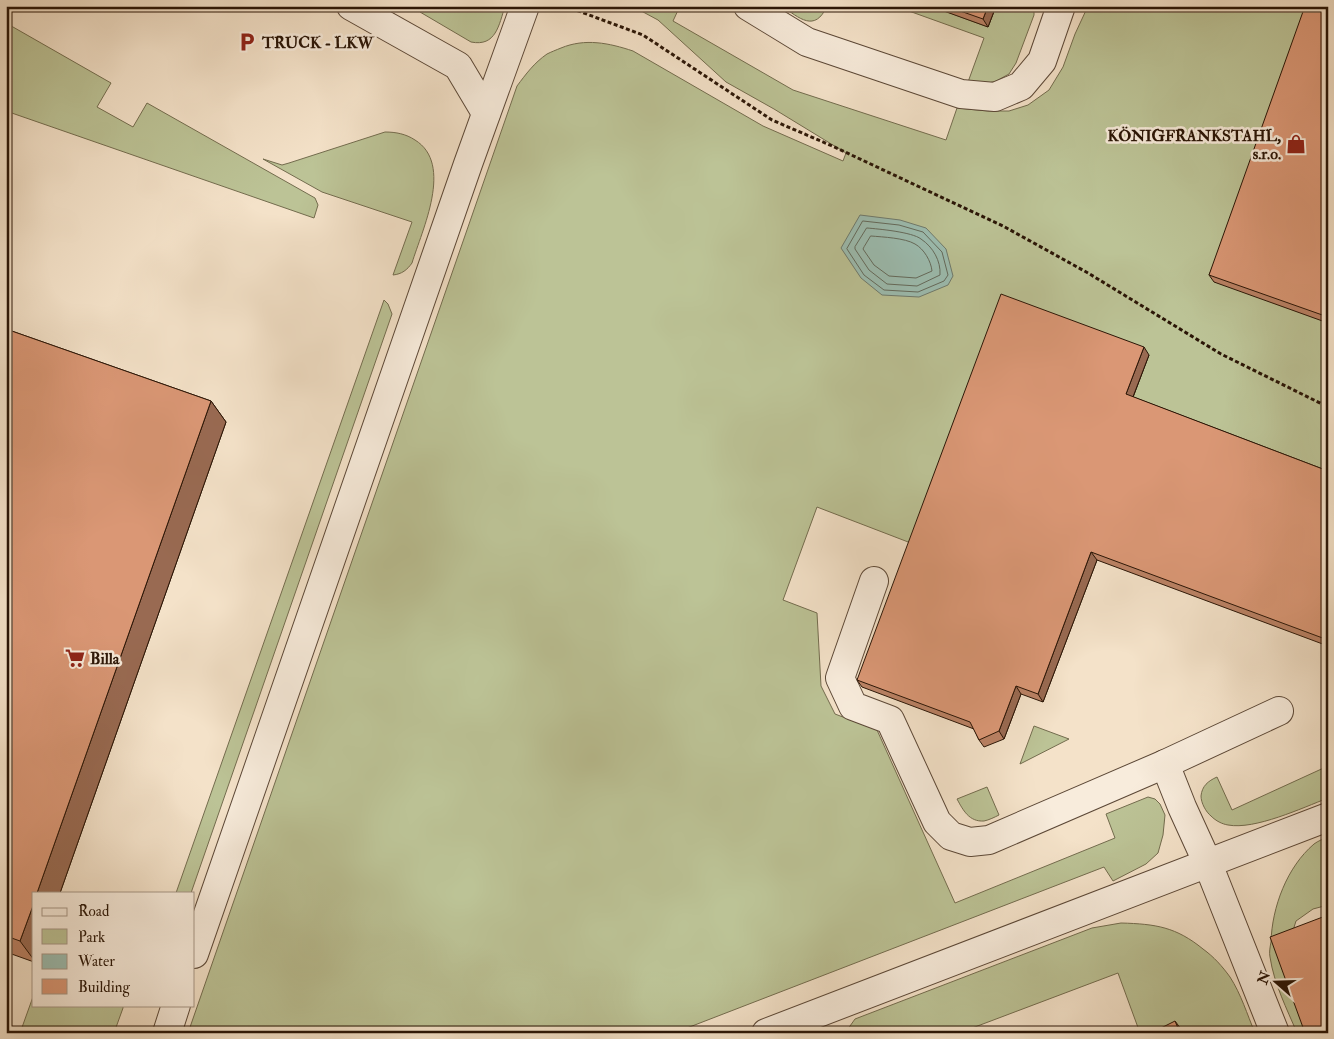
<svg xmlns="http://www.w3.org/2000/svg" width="1334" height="1039" font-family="'IM FELL Double Pica',serif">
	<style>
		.green { fill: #bcc396; stroke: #736c4e }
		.water { fill: #9cbeb2; stroke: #6e7a6d }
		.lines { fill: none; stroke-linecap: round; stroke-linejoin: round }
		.shore { stroke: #636a5c; stroke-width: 1 }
		.minor-casing { stroke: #5c4837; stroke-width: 30 }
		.path { stroke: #2a1506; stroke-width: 3; stroke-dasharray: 4 2.5; stroke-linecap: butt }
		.minor { stroke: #f8ecdc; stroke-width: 28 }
		.wall { fill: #bb8265; stroke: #2a1506 }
		.shaded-wall { fill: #996a52; stroke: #2a1506 }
		.building { fill: #da9775; stroke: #2a1506 }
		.labels { text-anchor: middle; stroke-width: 5; stroke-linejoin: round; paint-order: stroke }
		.poi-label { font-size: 16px; font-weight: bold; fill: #2a1506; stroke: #f8ecdc; text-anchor: start }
	</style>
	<rect width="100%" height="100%" fill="#f4e2c9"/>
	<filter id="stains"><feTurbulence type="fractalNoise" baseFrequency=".004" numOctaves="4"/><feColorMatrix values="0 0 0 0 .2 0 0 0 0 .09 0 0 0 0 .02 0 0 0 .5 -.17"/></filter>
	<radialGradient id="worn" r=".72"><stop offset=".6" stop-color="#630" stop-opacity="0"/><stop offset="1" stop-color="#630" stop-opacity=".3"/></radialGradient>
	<g class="green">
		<path d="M419,6H505C499,25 496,47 471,42L420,12Z"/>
		<path d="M632,6H680L673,21L793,90L946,140L957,108L988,111H1009L1028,105L1049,90L1063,67L1075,34L1088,6H1314L1328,321V477L1131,403L1148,357L916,545L817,507L783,600L817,613L821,686L835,714L877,730L955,903L1115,838L1106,814L1148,797L1155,799L1160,804L1165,815L1163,835L1158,853L1146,864L1113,881L1104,867L674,1033H188L517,86C526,74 534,63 547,54C551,52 556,50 561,48C585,38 609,43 633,51L763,126L843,161L846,153L774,109L726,82L658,20Z"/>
		<path d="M782,6H827C815,33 799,18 782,6Z"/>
		<polygon points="895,6 931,6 988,27 996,6 1034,6 1034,15 1016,63 1009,74 996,81 985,84 968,82 984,38"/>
		<polygon points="6,23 111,83 97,107 133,127 147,103 315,198 318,205 314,218 6,111"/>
		<path d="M385,132C396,132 406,134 415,140C454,164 422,230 412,263C407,270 402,274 393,275L412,222L322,192L263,159L282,165L289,163Z"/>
		<polygon points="384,300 388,304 392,314 191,893 176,893"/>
		<polygon points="1034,726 1069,739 1020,764"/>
		<path d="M1328,766V798C1302,808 1255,830 1228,825C1222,824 1216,821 1211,816C1206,812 1201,803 1201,796C1202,786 1208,781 1217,777L1232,810Z"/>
		<path d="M987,787L999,815C995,817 989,820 984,821C969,822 963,810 957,799Z"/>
		<path d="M1328,837V905L1313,909L1296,921L1291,937L1319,1033H1297C1287,1009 1274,984 1270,957C1269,953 1270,947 1271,942C1272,907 1287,867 1314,844C1318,841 1323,839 1328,837Z"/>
		<path d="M1121,923C1156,924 1176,927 1203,949C1214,957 1222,966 1230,977C1241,994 1247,1014 1255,1033H1140L1118,973L959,1033H845L855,1019L1092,928Z"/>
		<polygon points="34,994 34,1005 123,1005 123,1008 114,1033 20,1033"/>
	</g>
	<polygon class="water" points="860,215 900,220 926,228 946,249 953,276 948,285 919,297 882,295 861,278 841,248"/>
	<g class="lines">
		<g class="shore">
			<polygon points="863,221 899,225 923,232 942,252 948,275 944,281 918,292 884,290 864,275 847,249"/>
			<path d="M867,228C879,229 912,232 921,239C933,247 941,261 940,275L917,286L887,284L869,270L855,249V247Z"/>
			<path d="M871,236C883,237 905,238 915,244C924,249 931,261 932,271L916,278L889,276L874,265L863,249L864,247Z"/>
		</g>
		<defs>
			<g id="minor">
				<polyline points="351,6 458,66 486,113"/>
				<polyline points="748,6 807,42 961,94 995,97 1021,86 1042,61 1061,6"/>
				<polyline points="874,581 840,678 853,706 890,720 937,822 951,836 970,842 989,840 1165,764 1279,711"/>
				<polyline points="1165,764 1182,807 1208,864 1275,1033"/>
				<polyline points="194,954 468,164 525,6"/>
				<polyline points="167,1033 176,1005"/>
				<polyline points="766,1033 1328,817"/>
			</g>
		</defs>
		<use href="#minor" class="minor-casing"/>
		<polyline class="path" points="565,6 643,35 772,120 830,145 1003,226 1088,273 1221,354 1328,407"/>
		<use href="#minor" class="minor"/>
	</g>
	<g class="wall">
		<polygon points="930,6 996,6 988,27"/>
		<polygon points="1328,6 1328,323 1214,282 1209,275"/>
		<polygon points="6,329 211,401 226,422 60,893 34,893 34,962 6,952"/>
		<polygon points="1149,355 1133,397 1328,471 1328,646 1097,560 1043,702 1021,694 1004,739 984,747 979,740 974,729 862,687 857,680"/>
	</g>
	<g class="shaded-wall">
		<polygon points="988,6 996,6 988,27 983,19"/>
		<polygon points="1144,347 1149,355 1131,402 1126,394"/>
		<polygon points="211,401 226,422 60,893 37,893"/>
		<polygon points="1091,552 1097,560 1043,702 1038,694"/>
		<polygon points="1016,686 1021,694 1004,739 999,731"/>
		<polygon points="34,903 34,960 20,941"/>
		<polygon points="1175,1021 1184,1033 1180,1033"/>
	</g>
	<g class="building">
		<polygon points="946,6 988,6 983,19"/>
		<polygon points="1305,6 1328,6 1328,317 1209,275"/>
		<polygon points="1001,294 1144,347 1126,394 1328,471 1328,640 1091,552 1038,694 1016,686 999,731 979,740 970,722 857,680"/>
		<polygon points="6,329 211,401 37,893 34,893 34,903 20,941 6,936"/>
		<polygon points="1328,915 1328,1033 1305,1033 1270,937"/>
		<polygon points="1175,1021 1180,1033 1151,1033"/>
	</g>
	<defs>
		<symbol id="parking-bare" viewBox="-9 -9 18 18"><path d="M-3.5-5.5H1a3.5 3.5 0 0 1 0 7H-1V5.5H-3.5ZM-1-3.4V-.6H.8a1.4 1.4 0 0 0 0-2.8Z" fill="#8f2418" stroke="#f8ecdc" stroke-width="2.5" paint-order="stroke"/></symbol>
		<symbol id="shop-bare" viewBox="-9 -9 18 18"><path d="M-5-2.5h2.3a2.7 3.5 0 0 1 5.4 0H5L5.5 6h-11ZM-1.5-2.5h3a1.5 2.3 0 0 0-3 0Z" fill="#8f2418" stroke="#f8ecdc" stroke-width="2.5" paint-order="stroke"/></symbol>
		<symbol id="supermarket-bare" viewBox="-9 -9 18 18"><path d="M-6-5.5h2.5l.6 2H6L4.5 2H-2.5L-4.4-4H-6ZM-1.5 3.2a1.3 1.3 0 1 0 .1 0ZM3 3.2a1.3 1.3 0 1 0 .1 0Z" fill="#8f2418" stroke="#f8ecdc" stroke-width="2.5" paint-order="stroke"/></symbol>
	</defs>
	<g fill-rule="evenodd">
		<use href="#parking-bare" x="233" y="28" width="28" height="28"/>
		<use href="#shop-bare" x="1282" y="130" width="28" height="28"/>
		<use href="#supermarket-bare" x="61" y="644" width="28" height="28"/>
	</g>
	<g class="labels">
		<g class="poi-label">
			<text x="262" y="48">TRUCK - LKW</text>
			<text x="1281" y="141" text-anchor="end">KÖNIGFRANKSTAHL,<tspan x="1281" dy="18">s.r.o.</tspan></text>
			<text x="90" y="664">Billa</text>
		</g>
	</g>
	<rect width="1334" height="1039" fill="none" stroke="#f4e2c9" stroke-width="25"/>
	<rect x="8" y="8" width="1319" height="1024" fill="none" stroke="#2a1506" stroke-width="2.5"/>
	<rect x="12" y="12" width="1309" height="1014" fill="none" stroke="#2a1506"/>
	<rect x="32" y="892" width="162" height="115" fill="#f8ecdc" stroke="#a69686"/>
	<rect x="42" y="908" width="25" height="8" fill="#f8ecdc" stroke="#a69686"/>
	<text x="78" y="916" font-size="15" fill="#2a1506">Road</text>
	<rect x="42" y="929" width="25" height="15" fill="#bcc396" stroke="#a69686"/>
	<text x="78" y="942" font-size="15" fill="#2a1506">Park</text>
	<rect x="42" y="954" width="25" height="15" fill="#9cbeb2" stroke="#a69686"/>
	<text x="78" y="966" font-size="15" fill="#2a1506">Water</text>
	<rect x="42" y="979" width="25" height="15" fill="#da9775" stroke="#a69686"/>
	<text x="78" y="992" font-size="15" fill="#2a1506">Building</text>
	<g transform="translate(1276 982) rotate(290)" stroke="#f8ecdc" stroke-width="4" paint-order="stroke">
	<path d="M0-4L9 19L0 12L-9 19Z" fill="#2a1506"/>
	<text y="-8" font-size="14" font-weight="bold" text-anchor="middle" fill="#2a1506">N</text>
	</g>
	<rect width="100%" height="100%" filter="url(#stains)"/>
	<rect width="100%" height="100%" fill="url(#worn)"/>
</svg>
